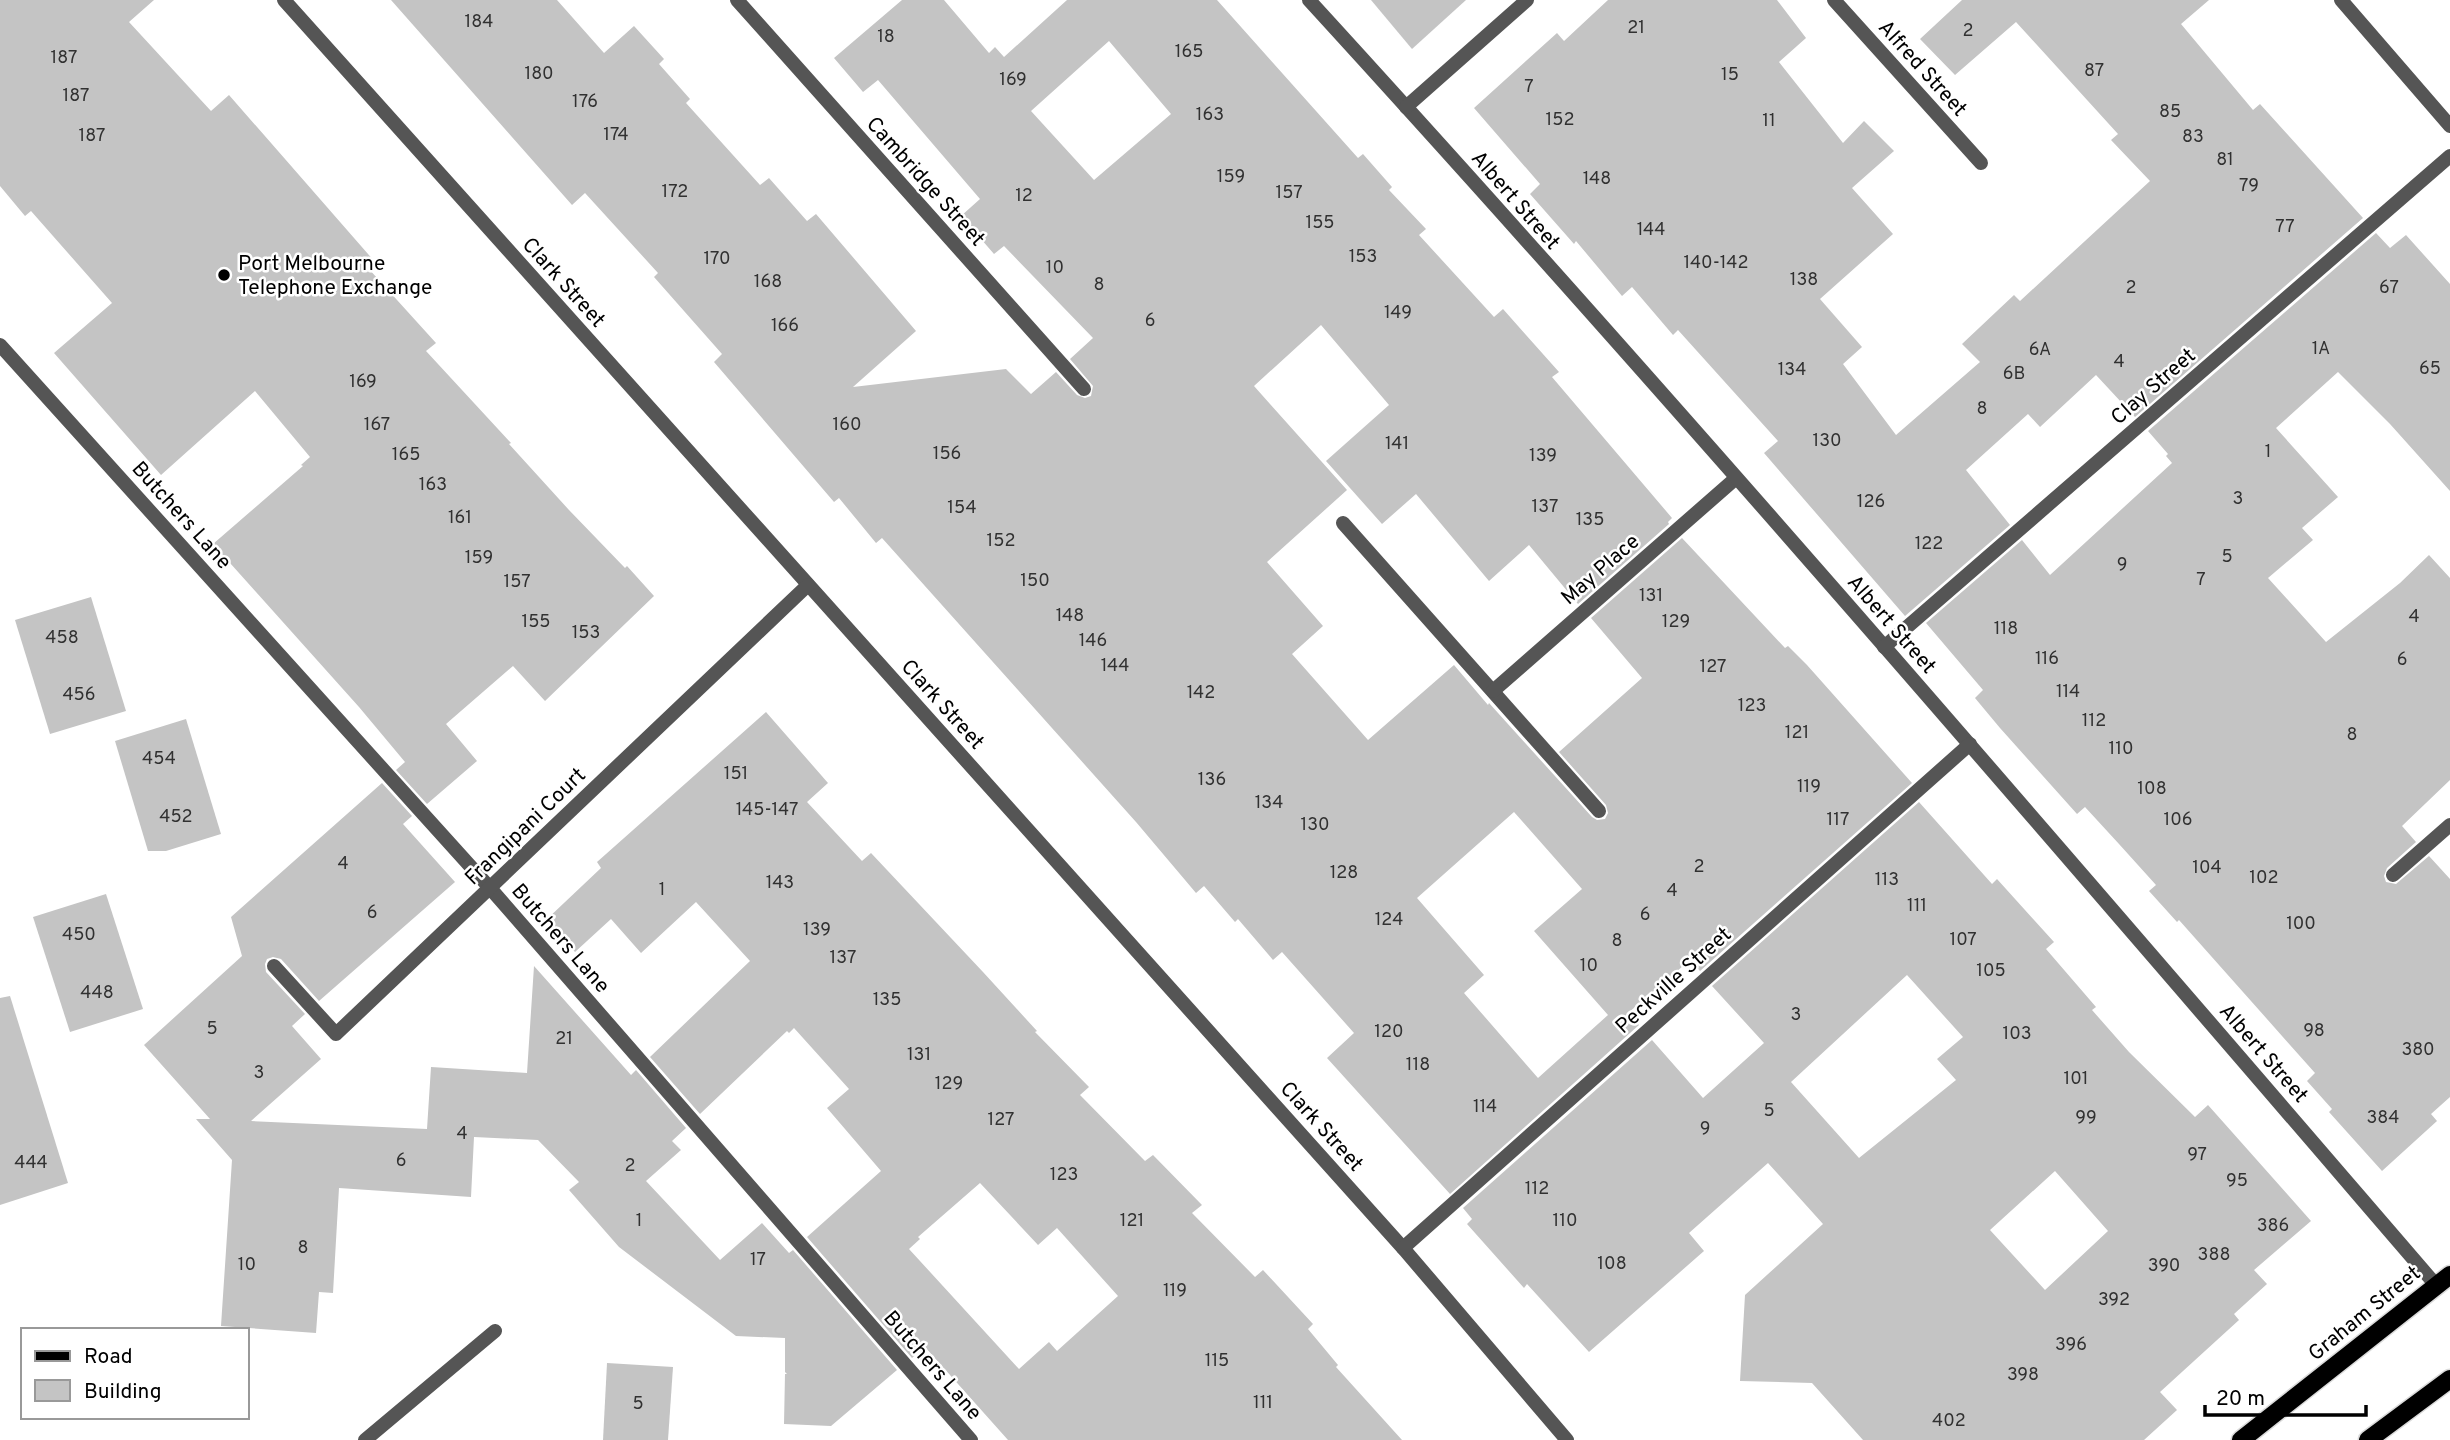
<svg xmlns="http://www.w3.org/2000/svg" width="2450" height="1440" font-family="Overpass,sans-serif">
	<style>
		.building { fill: #c4c4c4; fill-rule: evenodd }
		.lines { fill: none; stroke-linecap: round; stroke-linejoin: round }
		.primary-casing { stroke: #dbdbdb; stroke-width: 21 }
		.service { stroke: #555; stroke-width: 14 }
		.minor { stroke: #555; stroke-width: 14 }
		.primary { stroke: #000; stroke-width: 18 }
		.poi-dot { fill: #000; stroke: #fff; stroke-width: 2.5 }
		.labels { text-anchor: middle; stroke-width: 5; stroke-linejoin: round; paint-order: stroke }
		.number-label { font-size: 18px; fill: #313131 }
		.street-label { font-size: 21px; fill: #000; stroke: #fff }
		.poi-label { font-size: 21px; fill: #000; stroke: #fff; text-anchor: start }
	</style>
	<rect width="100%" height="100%" fill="#fff"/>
	<g class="building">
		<polygon points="0,0 154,0 129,22 211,111 229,95 375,262 368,268 436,343 426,351 511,443 509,444 569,510 625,568 627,566 654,596 545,701 513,666 446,724 477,761 427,804 396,770 405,762 359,707 213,544 303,466 301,465 310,457 255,391 161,475 54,353 112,303 31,211 25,216 0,186"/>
		<path d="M391,0H557L604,53L634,26L664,59L659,64L690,99L686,103L760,185L769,178L807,221L816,214L916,331L853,387L1006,369L1031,394L1056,372L1077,395L1085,398L1091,396L1093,386L1070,359L1093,338L1004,246L994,254L961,216L980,199L878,80L863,92L834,58L902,0H944L989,53L995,47L1004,57L1067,0H1217L1358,158L1363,154L1392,187L1389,190L1426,229L1419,235L1494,317L1503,309L1559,372L1552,377L1672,518L1668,522L1669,524L1578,604L1529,545L1489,581L1416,494L1382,524L1326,461L1389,405L1321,325L1254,386L1347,490L1267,562L1323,626L1292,654L1368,740L1454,665L1488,705L1489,703L1592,817L1597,820L1605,819L1608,813L1606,805L1559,752L1642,678L1591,618L1682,538L1785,648L1788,646L1807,665L1912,783L1700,971L1690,960L1628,1013L1639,1025L1450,1194L1327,1058L1354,1033L1282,952L1273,960L1238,919L1235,922L1204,886L1196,893L1136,822L882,538L876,543L839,498L834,502L714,362L722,354L654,277L658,273L585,193L572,205ZM1109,41L1171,114L1094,180L1031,111ZM1514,812L1582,889L1534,931L1608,1015L1538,1078L1464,993L1484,975L1417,898Z"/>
		<polygon points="1371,0 1466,0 1412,49"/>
		<polygon points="1608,0 1777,0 1806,38 1779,62 1843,143 1864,121 1894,151 1852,188 1893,234 1820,299 1862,347 1843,364 1896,435 1980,362 1962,344 2014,295 2020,301 2150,181 2111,140 2118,134 2016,22 1955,75 1920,39 1962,0 2209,0 2181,24 2253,110 2260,104 2363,218 2135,417 2096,375 2040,427 2028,414 1966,470 2010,525 1905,616 1764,453 1778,441 1678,330 1673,335 1632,287 1622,296 1576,241 1574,244 1530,194 1540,184 1474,108 1557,33 1564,41"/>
		<polygon points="2376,233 2390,248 2406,235 2450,284 2450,491 2390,424 2338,372 2276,428 2338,497 2302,528 2313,540 2268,578 2326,642 2400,583 2429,555 2450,578 2450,780 2402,826 2416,842 2387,868 2384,876 2386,882 2396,884 2429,856 2450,879 2450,1097 2431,1114 2437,1121 2382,1171 2329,1112 2332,1109 2307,1081 2315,1073 2179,920 2177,922 2149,891 2156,885 2119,844 2085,807 2077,814 2000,728 1975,698 1983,690 1926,623 2022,540 2050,575 2172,463 2166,456 2168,454 2148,431"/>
		<polygon points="91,597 126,711 50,734 15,620"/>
		<path d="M766,712L828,783L807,802L862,861L871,853L983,972L1037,1031L1035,1032L1089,1087L1080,1095L1145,1161L1153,1155L1202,1205L1192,1213L1255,1277L1263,1270L1313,1324L1308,1329L1338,1365L1336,1367L1402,1440H1008L925,1347L912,1358L807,1237L881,1171L827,1108L849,1089L794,1028L789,1033L787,1031L700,1114L650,1057L750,961L696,902L641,953L611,919L575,952L546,920L601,868L597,862ZM980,1183L1038,1245L1057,1228L1118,1296L1057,1351L1049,1342L1019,1369L909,1249L920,1239L918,1237Z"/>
		<polygon points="186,719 221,834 166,851 148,851 115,741"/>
		<polygon points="382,783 412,816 403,824 455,882 319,1001 281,959 273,957 267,959 265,964 266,972 305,1014 292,1026 321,1059 251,1121 427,1129 431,1067 527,1073 534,966 631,1075 636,1070 686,1128 672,1141 681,1150 646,1181 720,1260 762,1223 789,1253 793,1250 897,1370 831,1426 784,1424 785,1374 787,1374 785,1372 785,1338 736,1336 619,1247 569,1190 579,1182 538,1140 474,1137 471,1197 339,1188 333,1293 319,1292 316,1333 221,1326 232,1160 196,1119 210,1119 144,1045 242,956 231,917"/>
		<path d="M1919,802L1992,884L1997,879L2054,942L2046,949L2096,1007L2092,1010L2129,1052L2195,1117L2208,1105L2311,1221L2254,1270L2267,1284L2234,1314L2239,1320L2160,1392L2177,1410L2144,1440H1863L1812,1383L1740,1381L1745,1295L1823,1224L1768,1163L1689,1233L1704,1251L1589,1352L1527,1284L1524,1288L1467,1224L1472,1219L1463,1208L1652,1040L1703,1098L1764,1043L1712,986ZM1907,975L1963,1037L1937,1059L1956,1080L1859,1158L1791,1082ZM2055,1171L2108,1231L2045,1290L1990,1230Z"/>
		<polygon points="106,894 143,1009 70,1032 33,917"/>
		<polygon points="10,996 68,1183 0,1205 0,998"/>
		<polygon points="607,1363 673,1367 668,1440 603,1440"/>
	</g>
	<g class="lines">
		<defs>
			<g id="primary">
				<polyline points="2241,1440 2450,1275"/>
				<polyline points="2368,1440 2450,1379"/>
			</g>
		</defs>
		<use href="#primary" class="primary-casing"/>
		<g class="service">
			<polyline points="0,345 490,888 971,1440"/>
			<polyline points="1343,523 1599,811"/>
			<polyline points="1493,691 1735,479"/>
			<polyline points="2393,875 2450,825"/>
		</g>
		<g class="minor">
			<polyline points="284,0 1403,1248 1567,1440"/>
			<polyline points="737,0 1084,389"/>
			<path d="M1309,0C1693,420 2064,853 2435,1284"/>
			<polyline points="1834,0 1981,163"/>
			<polyline points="2341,0 2450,126"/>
			<polyline points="1406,107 1527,0"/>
			<polyline points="1884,647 2450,156"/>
			<polyline points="274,966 336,1034 808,585"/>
			<polyline points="1403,1248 1970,744"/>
			<polyline points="365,1440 495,1331"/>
		</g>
		<use href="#primary" class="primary"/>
	</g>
	<circle class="poi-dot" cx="224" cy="275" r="7"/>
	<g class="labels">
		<g class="number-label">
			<text x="479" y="27">184</text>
			<text x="1636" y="33">21</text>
			<text x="1968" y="36">2</text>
			<text x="886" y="42">18</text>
			<text x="1189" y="57">165</text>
			<text x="64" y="63">187</text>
			<text x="2094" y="76">87</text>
			<text x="539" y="79">180</text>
			<text x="1730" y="80">15</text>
			<text x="1013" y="85">169</text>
			<text x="1529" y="92">7</text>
			<text x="76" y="101">187</text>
			<text x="585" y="107">176</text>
			<text x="2170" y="117">85</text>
			<text x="1210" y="120">163</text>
			<text x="1560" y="125">152</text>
			<text x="1769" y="126">11</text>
			<text x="616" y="140">174</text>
			<text x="92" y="141">187</text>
			<text x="2193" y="142">83</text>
			<text x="2225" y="165">81</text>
			<text x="1231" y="182">159</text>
			<text x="1597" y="184">148</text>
			<text x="2249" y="191">79</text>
			<text x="675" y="197">172</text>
			<text x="1289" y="198">157</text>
			<text x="1024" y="201">12</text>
			<text x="1320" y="228">155</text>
			<text x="2285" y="232">77</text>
			<text x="1651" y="235">144</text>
			<text x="1363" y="262">153</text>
			<text x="717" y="264">170</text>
			<text x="1716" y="268">140-142</text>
			<text x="1055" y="273">10</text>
			<text x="1804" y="285">138</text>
			<text x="768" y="287">168</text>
			<text x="1099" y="290">8</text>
			<text x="2131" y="293">2</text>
			<text x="2389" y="293">67</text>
			<text x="1398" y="318">149</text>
			<text x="1150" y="326">6</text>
			<text x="785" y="331">166</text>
			<text x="2321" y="354">1A</text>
			<text x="2040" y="355">6A</text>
			<text x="2119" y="367">4</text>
			<text x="2430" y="374">65</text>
			<text x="1792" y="375">134</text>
			<text x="2014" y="379">6B</text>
			<text x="363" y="387">169</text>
			<text x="1982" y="414">8</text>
			<text x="377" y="430">167</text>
			<text x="847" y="430">160</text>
			<text x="1827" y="446">130</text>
			<text x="1397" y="449">141</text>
			<text x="2268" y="457">1</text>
			<text x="947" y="459">156</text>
			<text x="406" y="460">165</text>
			<text x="1543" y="461">139</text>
			<text x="433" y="490">163</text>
			<text x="2238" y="504">3</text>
			<text x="1871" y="507">126</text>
			<text x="1545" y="512">137</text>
			<text x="962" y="513">154</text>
			<text x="460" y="523">161</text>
			<text x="1590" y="525">135</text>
			<text x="1001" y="546">152</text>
			<text x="1929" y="549">122</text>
			<text x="2227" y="562">5</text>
			<text x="479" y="563">159</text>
			<text x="2122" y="570">9</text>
			<text x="2201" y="585">7</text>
			<text x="1035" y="586">150</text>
			<text x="517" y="587">157</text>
			<text x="1651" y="601">131</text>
			<text x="1070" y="621">148</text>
			<text x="2414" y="622">4</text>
			<text x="536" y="627">155</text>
			<text x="1676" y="627">129</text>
			<text x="2006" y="634">118</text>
			<text x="586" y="638">153</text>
			<text x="62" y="643">458</text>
			<text x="1093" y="646">146</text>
			<text x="2047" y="664">116</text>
			<text x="2402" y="665">6</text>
			<text x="1115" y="671">144</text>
			<text x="1713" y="672">127</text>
			<text x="2068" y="697">114</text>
			<text x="1201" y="698">142</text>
			<text x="79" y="700">456</text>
			<text x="1752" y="711">123</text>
			<text x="2094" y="726">112</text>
			<text x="1797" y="738">121</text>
			<text x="2352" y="740">8</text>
			<text x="2121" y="754">110</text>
			<text x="159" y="764">454</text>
			<text x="736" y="779">151</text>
			<text x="1212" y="785">136</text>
			<text x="1809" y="792">119</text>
			<text x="2152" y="794">108</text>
			<text x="1269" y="808">134</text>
			<text x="767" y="815">145-147</text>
			<text x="176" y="822">452</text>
			<text x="1838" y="825">117</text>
			<text x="2178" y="825">106</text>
			<text x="1315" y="830">130</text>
			<text x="343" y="869">4</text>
			<text x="1699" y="872">2</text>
			<text x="2207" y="873">104</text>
			<text x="1344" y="878">128</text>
			<text x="2264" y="883">102</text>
			<text x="1887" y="885">113</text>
			<text x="780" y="888">143</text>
			<text x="662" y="895">1</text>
			<text x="1672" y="896">4</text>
			<text x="1917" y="911">111</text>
			<text x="372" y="918">6</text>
			<text x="1645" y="920">6</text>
			<text x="1389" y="925">124</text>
			<text x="2301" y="929">100</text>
			<text x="817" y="935">139</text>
			<text x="79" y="940">450</text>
			<text x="1963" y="945">107</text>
			<text x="1617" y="946">8</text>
			<text x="843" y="963">137</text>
			<text x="1589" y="971">10</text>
			<text x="1991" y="976">105</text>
			<text x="97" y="998">448</text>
			<text x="887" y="1005">135</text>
			<text x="1796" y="1020">3</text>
			<text x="212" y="1034">5</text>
			<text x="2314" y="1036">98</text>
			<text x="1389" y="1037">120</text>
			<text x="2017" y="1039">103</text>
			<text x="564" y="1044">21</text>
			<text x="2418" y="1055">380</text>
			<text x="919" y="1060">131</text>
			<text x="1418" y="1070">118</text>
			<text x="259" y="1078">3</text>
			<text x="2076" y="1084">101</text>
			<text x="949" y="1089">129</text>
			<text x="1485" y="1112">114</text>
			<text x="1769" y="1116">5</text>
			<text x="2086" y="1123">99</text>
			<text x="2383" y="1123">384</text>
			<text x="1001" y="1125">127</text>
			<text x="1705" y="1134">9</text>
			<text x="462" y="1139">4</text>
			<text x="2197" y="1160">97</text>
			<text x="401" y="1166">6</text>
			<text x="31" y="1168">444</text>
			<text x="630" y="1171">2</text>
			<text x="1064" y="1180">123</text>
			<text x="2237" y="1186">95</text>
			<text x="1537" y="1194">112</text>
			<text x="639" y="1226">1</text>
			<text x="1132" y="1226">121</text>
			<text x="1565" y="1226">110</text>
			<text x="2273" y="1231">386</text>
			<text x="303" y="1253">8</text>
			<text x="2214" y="1260">388</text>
			<text x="758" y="1265">17</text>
			<text x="1612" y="1269">108</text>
			<text x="247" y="1270">10</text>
			<text x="2164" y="1271">390</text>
			<text x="1175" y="1296">119</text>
			<text x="2114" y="1305">392</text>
			<text x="2071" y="1350">396</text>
			<text x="1217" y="1366">115</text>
			<text x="2023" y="1380">398</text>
			<text x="1263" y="1408">111</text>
			<text x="638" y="1409">5</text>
			<text x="1949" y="1426">402</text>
		</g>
		<g class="street-label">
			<text transform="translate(1923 68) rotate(48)" y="7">Alfred Street</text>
			<text transform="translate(926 181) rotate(48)" y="7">Cambridge Street</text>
			<text transform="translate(1516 200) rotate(49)" y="7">Albert Street</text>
			<text transform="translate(564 282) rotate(48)" y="7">Clark Street</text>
			<text transform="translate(2153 386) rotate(-41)" y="7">Clay Street</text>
			<text transform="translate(182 515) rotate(48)" y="7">Butchers Lane</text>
			<text transform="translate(1600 569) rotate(-41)" y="7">May Place</text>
			<text transform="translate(1892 624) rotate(49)" y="7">Albert Street</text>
			<text transform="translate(943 704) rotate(48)" y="7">Clark Street</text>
			<text transform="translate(525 826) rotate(-44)" y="7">Frangipani Court</text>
			<text transform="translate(561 938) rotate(49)" y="7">Butchers Lane</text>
			<text transform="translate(1673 980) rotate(-42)" y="7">Peckville Street</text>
			<text transform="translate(2264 1053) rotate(49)" y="7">Albert Street</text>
			<text transform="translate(1322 1126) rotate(48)" y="7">Clark Street</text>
			<text transform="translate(2364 1313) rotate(-39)" y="7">Graham Street</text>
			<text transform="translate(933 1365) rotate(49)" y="7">Butchers Lane</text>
		</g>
		<g class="poi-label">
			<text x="238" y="270">Port Melbourne<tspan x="238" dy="24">Telephone Exchange</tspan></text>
		</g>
	</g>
	<rect x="21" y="1328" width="228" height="91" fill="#ffffff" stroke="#999999" stroke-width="2"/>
	<rect x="35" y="1351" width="35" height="10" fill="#000000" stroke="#999999" stroke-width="2"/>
	<text x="84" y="1363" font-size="21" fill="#000000">Road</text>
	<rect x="35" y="1380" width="35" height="21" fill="#c4c4c4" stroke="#999999" stroke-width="2"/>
	<text x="84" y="1398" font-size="21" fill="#000000">Building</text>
	<path d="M2205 1405v10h161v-10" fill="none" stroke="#000000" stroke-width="3.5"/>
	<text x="2216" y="1405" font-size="21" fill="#000000" stroke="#ffffff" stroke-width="5" paint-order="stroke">20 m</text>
</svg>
